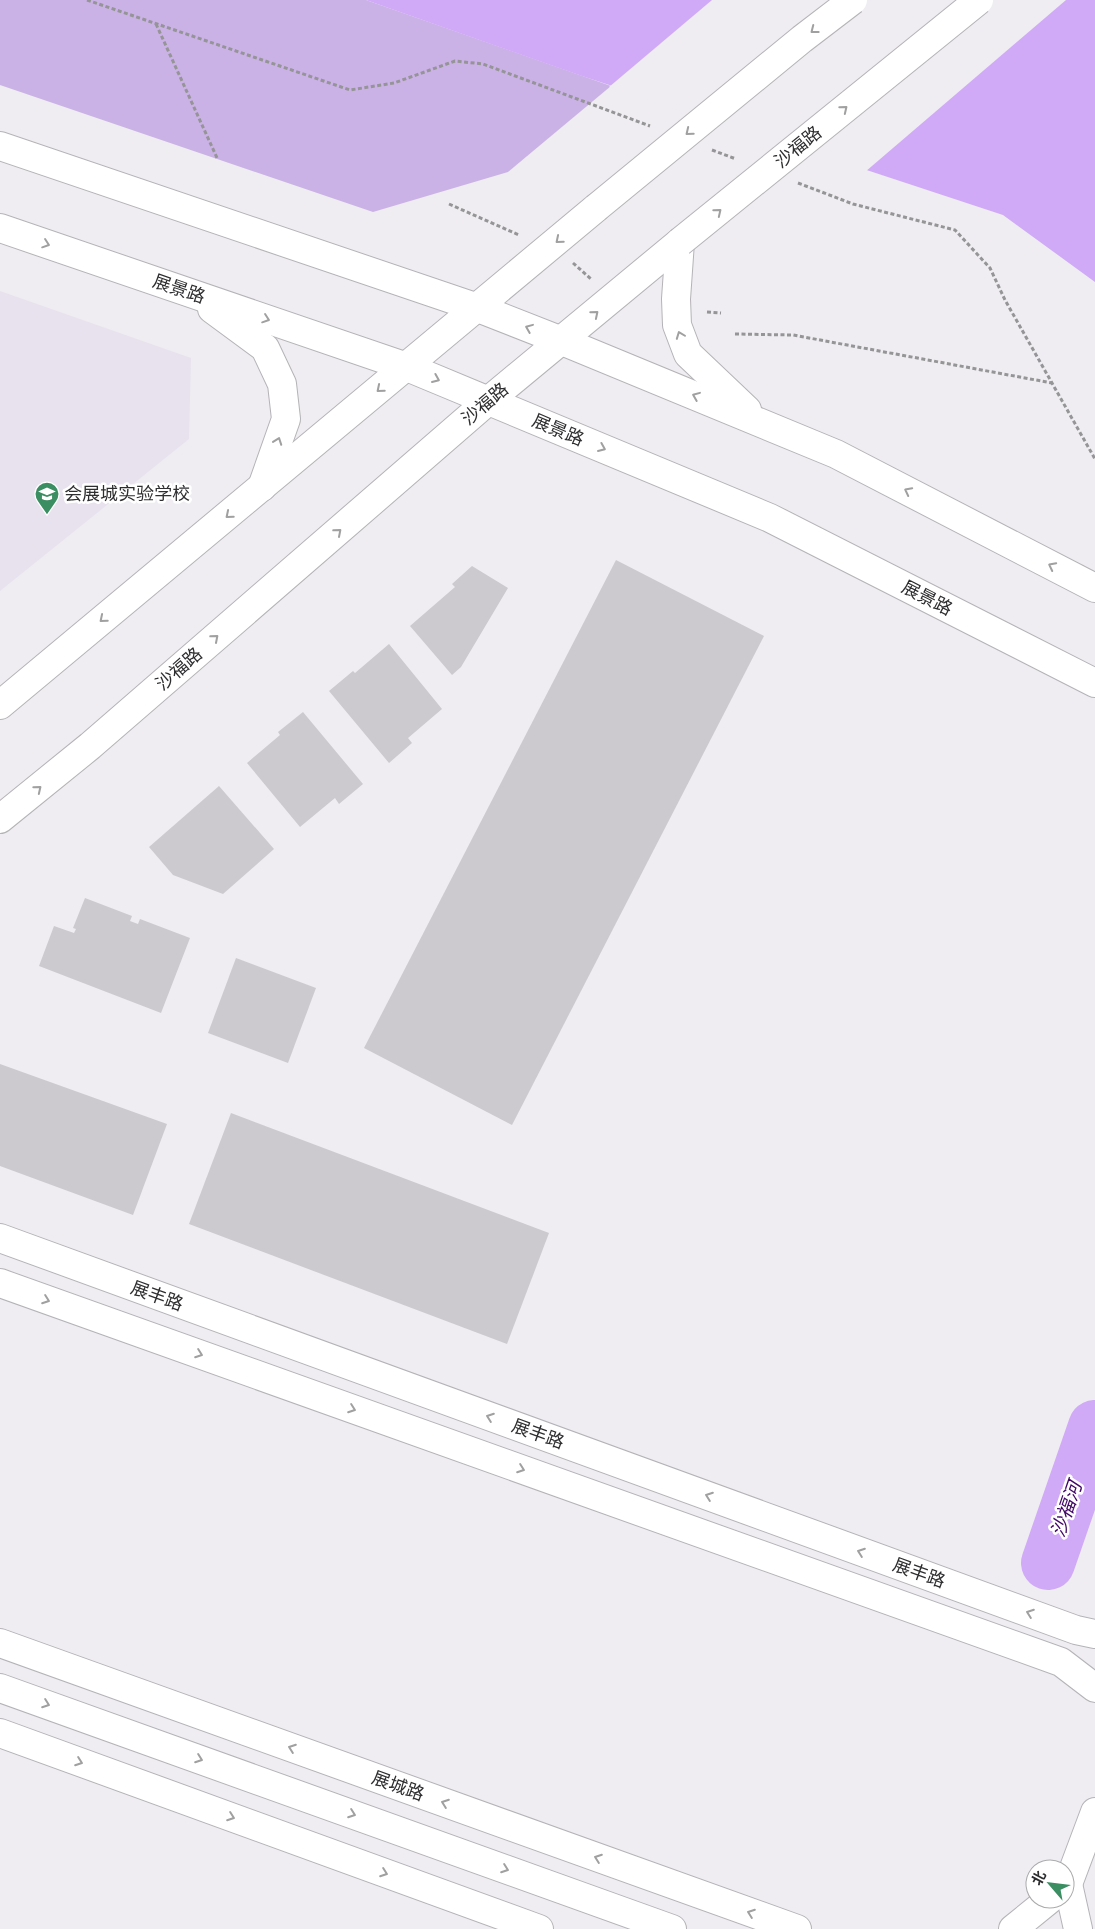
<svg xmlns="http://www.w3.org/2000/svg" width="1095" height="1929" font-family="Spectral,'Noto Sans SC',serif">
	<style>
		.built { fill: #e8e2ee }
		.green { fill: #cbb2e6 }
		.water { fill: #d0a9f7 }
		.pier { fill: #efedf1 }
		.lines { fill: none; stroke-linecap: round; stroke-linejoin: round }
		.river { stroke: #d0a9f7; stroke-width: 54 }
		.building { fill: #cccacf }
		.minor-casing { stroke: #b5b3b7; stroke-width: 30 }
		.major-casing { stroke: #b5b3b7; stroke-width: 30 }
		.path { stroke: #959497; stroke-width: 3; stroke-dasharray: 4 2.5; stroke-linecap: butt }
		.minor { stroke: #fff; stroke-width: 28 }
		.major { stroke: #fff; stroke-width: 28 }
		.minor-bridge-casing { stroke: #b5b3b7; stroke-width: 30; stroke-linecap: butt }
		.minor-bridge { stroke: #fff; stroke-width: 28 }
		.oneway { stroke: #a1a0a1 }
		.labels { text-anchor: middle; stroke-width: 5; stroke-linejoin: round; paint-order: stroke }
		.street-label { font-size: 18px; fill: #2e2d2f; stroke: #fff }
		.poi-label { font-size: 18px; fill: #2e2d2f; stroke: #fff; text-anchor: start }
		.water-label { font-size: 19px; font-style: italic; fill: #410665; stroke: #fff }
	</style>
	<rect width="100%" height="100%" fill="#efedf1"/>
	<polygon class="built" points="0,291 191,358 189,439 0,591"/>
	<polygon class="green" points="0,0 366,0 611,86 508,172 373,212 0,85"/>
	<polygon class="water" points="366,0 1095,0 1095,282 1003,215 582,76"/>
	<polygon class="pier" points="712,0 1066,0 865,172 609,87"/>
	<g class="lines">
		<polyline class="river" points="1048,1563 1095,1427"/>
	</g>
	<g class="building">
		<polygon points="616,560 764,636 512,1125 364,1048"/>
		<polygon points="472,566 508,588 461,667 452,675 410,626 455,587 452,584"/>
		<polygon points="389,644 442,709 408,738 412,743 389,763 329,691 353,671 355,673"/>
		<polygon points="303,712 363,784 339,804 335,798 300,827 247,763 280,735 278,732"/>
		<polygon points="219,786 274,849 223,894 173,875 149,847"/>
		<polygon points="85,898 132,916 130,921 138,924 140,919 190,938 161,1013 39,966 54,926 74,933 76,929 73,928"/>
		<polygon points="236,958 316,988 288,1063 208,1033"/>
		<polygon points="0,1064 167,1124 133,1215 0,1166"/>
		<polygon points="231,1113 549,1233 507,1344 189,1224"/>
	</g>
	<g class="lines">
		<defs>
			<g id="minor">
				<polyline points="0,705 596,208"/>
				<polyline points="0,819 90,746 488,401 680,242"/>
				<polyline points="0,1238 1076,1630 1095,1634"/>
				<polyline points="0,1283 1061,1662 1095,1688"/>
				<polyline points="0,1733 539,1929"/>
				<polyline points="1068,1884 1095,1812"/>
				<polyline points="1065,1887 1068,1884 1078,1929"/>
				<polyline points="1013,1929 1050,1899"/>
			</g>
			<g id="major">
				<polyline points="0,146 478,308 562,341 836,454 1095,588"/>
				<polyline points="0,228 407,367 770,518 1095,683"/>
				<polyline points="680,242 676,299 677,325 688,354 747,410"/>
				<polyline points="212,309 265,348 282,384 286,419 262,487"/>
				<polyline points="0,1643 797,1929"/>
				<polyline points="0,1688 672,1929"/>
			</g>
		</defs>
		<use href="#minor" class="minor-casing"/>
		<use href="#major" class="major-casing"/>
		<g class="path">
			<polyline points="87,0 350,90 394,83 455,61 483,64 650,126"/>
			<polyline points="156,24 218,160"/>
			<polyline points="712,150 736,159"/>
			<polyline points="798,183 853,204 955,230 990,268 1005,300 1095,459"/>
			<polyline points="449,204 519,235"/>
			<polyline points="573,263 591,279"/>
			<polyline points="707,312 721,313"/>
			<polyline points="735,334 793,335 1052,383"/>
		</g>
		<use href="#minor" class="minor"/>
		<use href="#major" class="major"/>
		<defs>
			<g id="minor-bridge">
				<polyline points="596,208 802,39 853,0"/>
				<polyline points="680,242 979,0"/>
			</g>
		</defs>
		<use href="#minor-bridge" class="minor-bridge-casing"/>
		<use href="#minor-bridge" class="minor-bridge"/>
	</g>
	<defs><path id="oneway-chevron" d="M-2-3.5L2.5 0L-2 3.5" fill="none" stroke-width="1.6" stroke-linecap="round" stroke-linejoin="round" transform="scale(1.25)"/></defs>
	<g class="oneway">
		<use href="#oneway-chevron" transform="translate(814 30) rotate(142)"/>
		<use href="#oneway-chevron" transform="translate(844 109) rotate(-39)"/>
		<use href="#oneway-chevron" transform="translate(689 132) rotate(141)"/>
		<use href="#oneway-chevron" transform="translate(718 212) rotate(-39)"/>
		<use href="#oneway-chevron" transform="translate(559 240) rotate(140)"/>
		<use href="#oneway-chevron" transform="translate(46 244) rotate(19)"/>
		<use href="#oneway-chevron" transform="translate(595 314) rotate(-40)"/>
		<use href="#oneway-chevron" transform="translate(266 319) rotate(19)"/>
		<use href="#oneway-chevron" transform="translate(529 328) rotate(-158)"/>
		<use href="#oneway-chevron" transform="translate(680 335) rotate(-111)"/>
		<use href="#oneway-chevron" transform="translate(436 379) rotate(23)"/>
		<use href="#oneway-chevron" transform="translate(380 389) rotate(140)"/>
		<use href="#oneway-chevron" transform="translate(696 396) rotate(-158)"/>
		<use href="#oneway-chevron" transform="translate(278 441) rotate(-70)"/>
		<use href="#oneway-chevron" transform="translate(602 448) rotate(23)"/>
		<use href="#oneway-chevron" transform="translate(908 491) rotate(-153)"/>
		<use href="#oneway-chevron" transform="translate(229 515) rotate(140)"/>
		<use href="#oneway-chevron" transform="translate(338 532) rotate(-41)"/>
		<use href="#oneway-chevron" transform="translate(1052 566) rotate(-153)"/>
		<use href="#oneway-chevron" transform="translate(103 619) rotate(140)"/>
		<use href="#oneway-chevron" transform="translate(215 638) rotate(-41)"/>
		<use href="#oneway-chevron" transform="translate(38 789) rotate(-39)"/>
		<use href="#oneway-chevron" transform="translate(46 1300) rotate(20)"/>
		<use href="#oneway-chevron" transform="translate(199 1354) rotate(20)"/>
		<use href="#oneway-chevron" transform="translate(352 1409) rotate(20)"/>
		<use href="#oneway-chevron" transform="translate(490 1417) rotate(-160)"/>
		<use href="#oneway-chevron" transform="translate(521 1469) rotate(20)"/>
		<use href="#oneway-chevron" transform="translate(709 1496) rotate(-160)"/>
		<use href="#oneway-chevron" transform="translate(861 1552) rotate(-160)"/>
		<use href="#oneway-chevron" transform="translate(1030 1613) rotate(-160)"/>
		<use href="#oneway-chevron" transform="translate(46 1704) rotate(20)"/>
		<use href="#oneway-chevron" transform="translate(292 1748) rotate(-160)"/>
		<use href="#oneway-chevron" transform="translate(199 1759) rotate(20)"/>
		<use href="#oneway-chevron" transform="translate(79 1762) rotate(20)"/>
		<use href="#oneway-chevron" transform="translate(445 1803) rotate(-160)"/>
		<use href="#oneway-chevron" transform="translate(352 1814) rotate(20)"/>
		<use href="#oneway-chevron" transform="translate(231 1817) rotate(20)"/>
		<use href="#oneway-chevron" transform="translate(598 1858) rotate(-160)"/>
		<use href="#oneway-chevron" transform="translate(505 1869) rotate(20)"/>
		<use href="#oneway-chevron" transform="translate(384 1873) rotate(20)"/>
		<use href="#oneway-chevron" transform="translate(751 1913) rotate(-160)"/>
	</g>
	<defs>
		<symbol id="school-pin" viewBox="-11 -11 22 30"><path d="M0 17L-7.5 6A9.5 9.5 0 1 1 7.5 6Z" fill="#3a8e61" stroke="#fff"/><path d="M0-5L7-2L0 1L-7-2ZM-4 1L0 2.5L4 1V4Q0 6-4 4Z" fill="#fff"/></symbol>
	</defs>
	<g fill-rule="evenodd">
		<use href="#school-pin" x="33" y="480" width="28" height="38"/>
	</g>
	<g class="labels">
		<g class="street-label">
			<text transform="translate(798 147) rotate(-39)" y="6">沙福路</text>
			<text transform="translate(179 289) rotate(19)" y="6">展景路</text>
			<text transform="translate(485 404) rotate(-40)" y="6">沙福路</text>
			<text transform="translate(558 430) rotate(23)" y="6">展景路</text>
			<text transform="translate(927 598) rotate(27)" y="6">展景路</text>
			<text transform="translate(179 669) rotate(-41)" y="6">沙福路</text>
			<text transform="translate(157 1296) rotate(20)" y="6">展丰路</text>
			<text transform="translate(538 1434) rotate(20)" y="6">展丰路</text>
			<text transform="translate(919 1573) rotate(20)" y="6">展丰路</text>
			<text transform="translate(398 1786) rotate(20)" y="6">展城路</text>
		</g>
		<g class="poi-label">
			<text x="64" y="500">会展城实验学校</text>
		</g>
		<g class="water-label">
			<text transform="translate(1066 1509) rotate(-71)" y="7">沙福河</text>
		</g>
	</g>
	<g transform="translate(1050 1884) rotate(298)"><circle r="24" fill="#ffffff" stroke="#ababac"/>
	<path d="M0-4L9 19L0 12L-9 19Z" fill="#3a8e61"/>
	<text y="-8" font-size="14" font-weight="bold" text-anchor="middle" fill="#2e2d2f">北</text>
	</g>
</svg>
